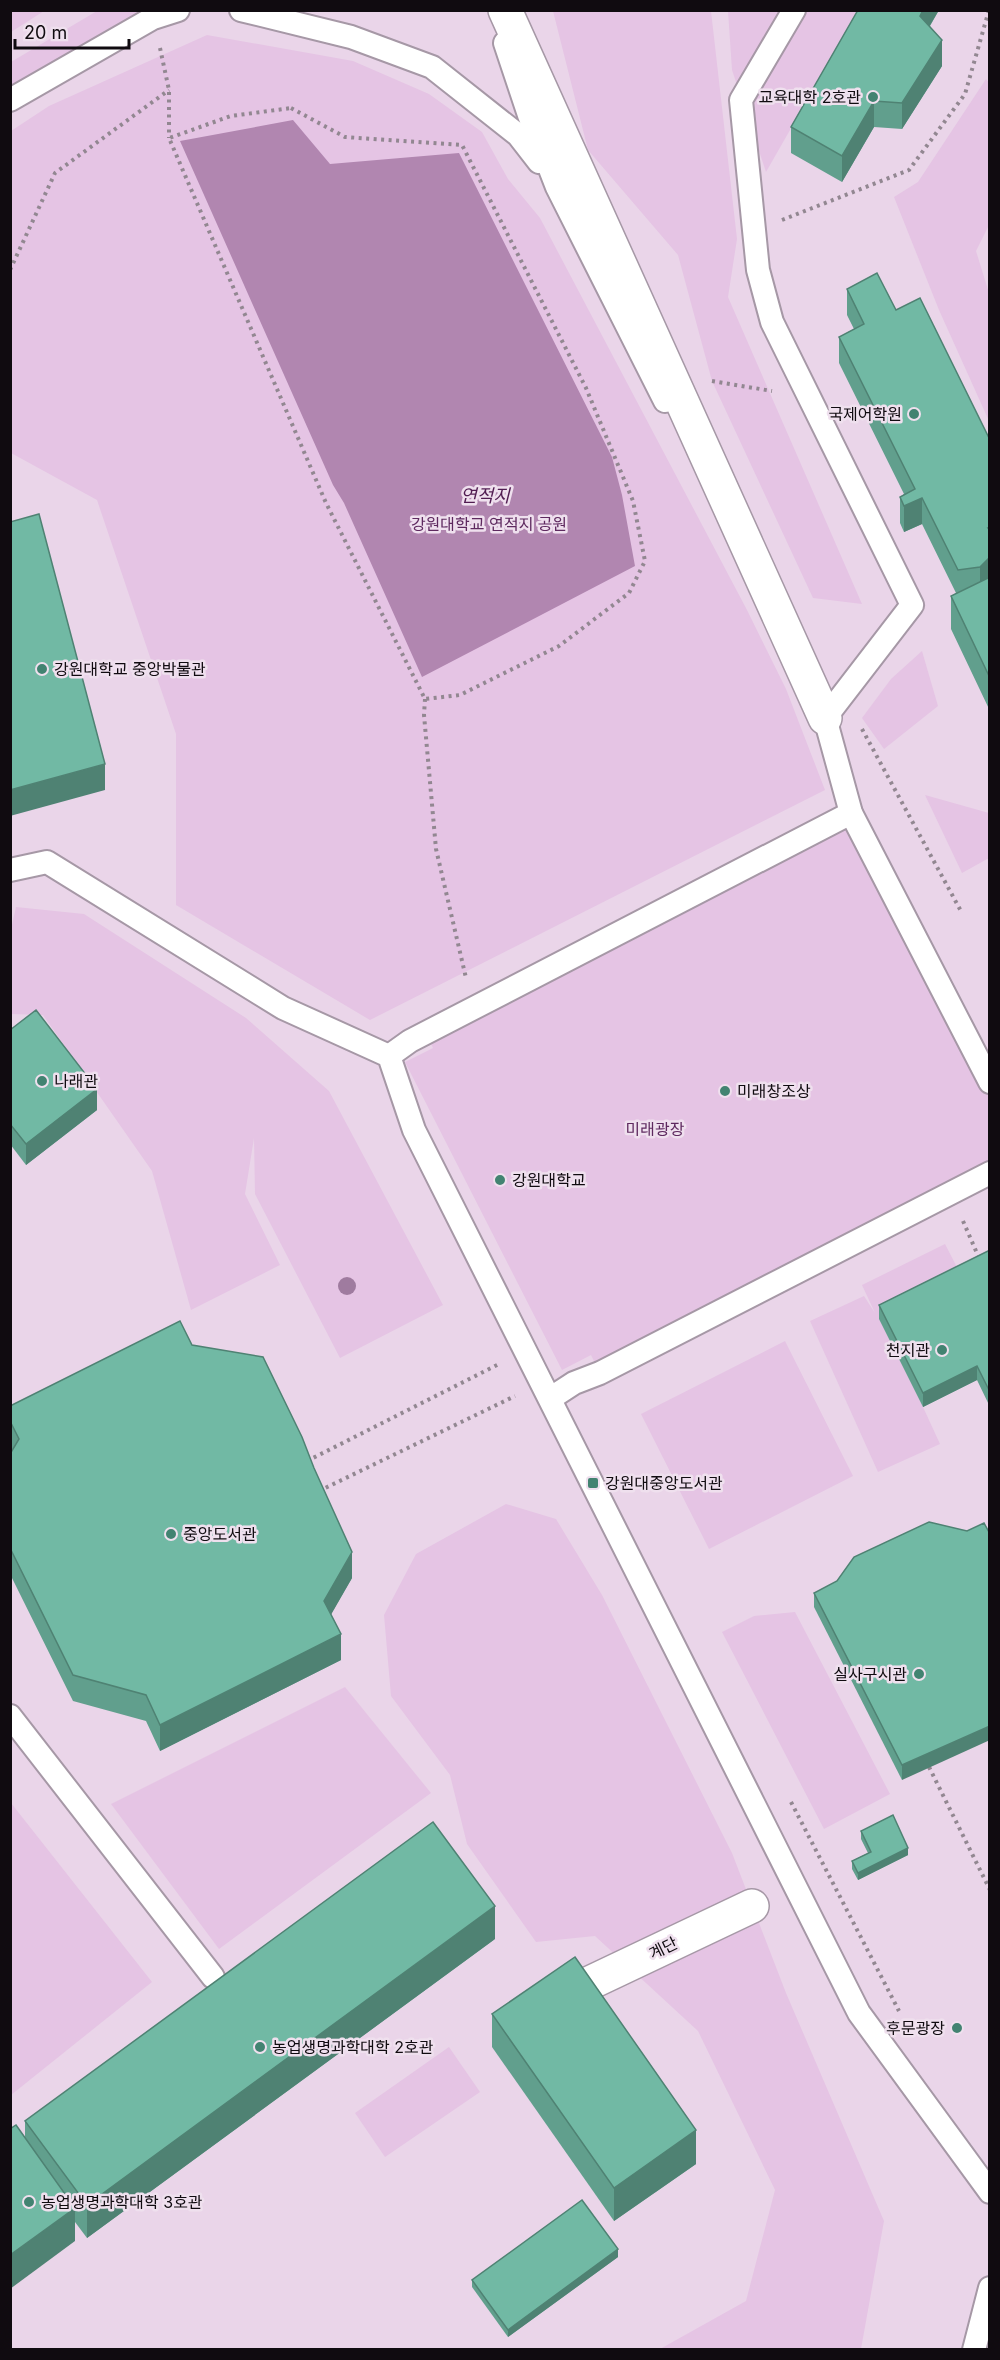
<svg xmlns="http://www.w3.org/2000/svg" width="1000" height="2360" font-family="Inter,'Noto Sans KR',sans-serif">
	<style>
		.built { fill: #ead5e9 }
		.green { fill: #e5c4e4 }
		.water { fill: #b186b0 }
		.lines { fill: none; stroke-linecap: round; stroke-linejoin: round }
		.lane-casing { stroke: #a698a6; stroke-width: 26 }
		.street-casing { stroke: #a698a6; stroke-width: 36 }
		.path { stroke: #928791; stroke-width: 4; stroke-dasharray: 3 4.5; stroke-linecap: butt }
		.lane { stroke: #fff; stroke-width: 22 }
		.street { stroke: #fff; stroke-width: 33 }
		.tree { fill: #9f7b9f }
		.wall { fill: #619f8d }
		.shaded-wall { fill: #4f8273 }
		.building { fill: #71b9a4; stroke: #4f8273; stroke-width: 1.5 }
		.poi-dot { fill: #428371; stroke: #efe0ee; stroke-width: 2 }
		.labels { text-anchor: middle; stroke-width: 5; stroke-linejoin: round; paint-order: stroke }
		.poi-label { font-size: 16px; fill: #100b10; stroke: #efe0ee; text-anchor: start }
		.park-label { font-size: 16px; fill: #5e295f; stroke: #efe0ee }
		.street-label { font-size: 16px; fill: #100b10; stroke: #efe0ee }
		.water-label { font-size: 18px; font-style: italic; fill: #501b51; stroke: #efe0ee }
	</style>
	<rect width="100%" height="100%" fill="#efe0ee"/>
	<rect class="built" x="11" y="11" width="978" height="2338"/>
	<g class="green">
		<polygon points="11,10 44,10 44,11 11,32"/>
		<polygon points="97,11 147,11 11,91 11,62"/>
		<polygon points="553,11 711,11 737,239 728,297 862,604 813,598 712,381 678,255 588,150"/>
		<polygon points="728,11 858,11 766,172 732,70"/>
		<polygon points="207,35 353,61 429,94 482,132 508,179 540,218 747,610 786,689 825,790 370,1020 176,905 176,734 97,500 11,453 11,131 49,106"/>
		<polygon points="986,79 990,84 989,225 976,251 989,293 989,421 939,310 894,197 918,182"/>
		<polygon points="922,651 938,706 884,749 862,718 891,679"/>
		<polygon points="925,795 989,813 989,858 962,873"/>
		<polygon points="851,813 989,1082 989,1173 600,1373 591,1355 562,1370 405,1062 433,1048 426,1033"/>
		<polygon points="16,907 84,914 246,1018 329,1091 443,1305 340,1358 255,1194 254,1138 245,1194 280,1265 191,1310 152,1171 43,1015 11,1014 11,929"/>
		<polygon points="945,1244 962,1277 923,1407 940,1444 878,1472 810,1321 864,1296 875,1313 862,1285"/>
		<polygon points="785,1341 853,1476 709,1549 641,1414"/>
		<polygon points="506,1504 556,1519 602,1595 732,1853 786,1993 884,2221 861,2349 660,2349 746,2301 775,2190 698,2031 595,1936 536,1942 467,1844 450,1775 391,1696 384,1615 416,1554"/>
		<polygon points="795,1612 890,1794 824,1829 722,1632 754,1616"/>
		<polygon points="345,1687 431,1793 219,1949 111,1804"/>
		<polygon points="11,1803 152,1982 11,2095 10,2095"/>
		<polygon points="449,2047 480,2092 385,2157 355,2113"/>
	</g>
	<polygon class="water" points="293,120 330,164 459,153 612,457 622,495 635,566 422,677 344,503 333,485 180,141"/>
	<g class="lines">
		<defs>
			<g id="lane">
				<polyline points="241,10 351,37 432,67 518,135 539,162"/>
				<polyline points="794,10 741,100 758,270 772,322 912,605 825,718"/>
				<polyline points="505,43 529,115 557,187 665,401"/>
				<polyline points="10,100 153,18 178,10"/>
				<polyline points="819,707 825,718 851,813 990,1082"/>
				<polyline points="10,870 47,862 283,1008 389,1056 414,1130 859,2013 990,2192"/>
				<polyline points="389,1056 410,1041 851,813"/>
				<polyline points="551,1398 574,1383 600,1373 990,1173"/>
				<polyline points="10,1716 213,1977"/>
				<polyline points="974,2350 990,2288"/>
			</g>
			<g id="street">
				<polyline points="505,10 825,718"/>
				<polyline points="575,1990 752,1906"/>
			</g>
		</defs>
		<use href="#lane" class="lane-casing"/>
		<use href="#street" class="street-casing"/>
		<g class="path">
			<polyline points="160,48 169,90 169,138"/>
			<polygon points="291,108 345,137 462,145 586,388 633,501 645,561 629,593 559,646 460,695 425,699 326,503 169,138 231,116"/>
			<polyline points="782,220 909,170 965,94 989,10"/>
			<polyline points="10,270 55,173 169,90"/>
			<polyline points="712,381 772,391"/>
			<polyline points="425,699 424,715 436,849 466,978"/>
			<polyline points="862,729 962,913"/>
			<polyline points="963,1221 979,1258"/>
			<polyline points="307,1461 499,1364"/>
			<polyline points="319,1491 515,1396"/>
			<polyline points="929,1767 990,1890"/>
			<polyline points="791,1802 899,2011"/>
		</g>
		<use href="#lane" class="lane"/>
		<use href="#street" class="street"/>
	</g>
	<circle class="tree" cx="347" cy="1286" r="9"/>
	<g class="wall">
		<polygon points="858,10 939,10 930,26 942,66 902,129 874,127 842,182 791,153 791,127"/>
		<polygon points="847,289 896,310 990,440 990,711 951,629 951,596 956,593 922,524 904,532 900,523 900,497 904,494 839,363 839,337 854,329 847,315"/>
		<polygon points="10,1030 97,1110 26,1165 10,1144"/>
		<polygon points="990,1250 990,1407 977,1380 923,1407 879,1319 879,1305"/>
		<polygon points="192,1345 352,1578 331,1614 341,1660 160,1751 146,1721 73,1701 10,1574 10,1454 12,1451 10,1447 10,1406"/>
		<polygon points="967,1531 902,1780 814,1607 814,1593"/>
		<polygon points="861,1831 908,1855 858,1880 852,1869 852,1861 868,1853 861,1839"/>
		<polygon points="495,1939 87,2238 75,2222 75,2241 25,2138 25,2121"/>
		<polygon points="492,2014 696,2164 614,2221 492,2047"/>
		<polygon points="618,2257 508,2337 472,2287 472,2280"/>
	</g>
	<g class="shaded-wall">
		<polygon points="923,10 939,10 920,42 920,16"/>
		<polygon points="942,40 942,66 902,129 902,103"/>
		<polygon points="874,101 874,127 842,182 842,156"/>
		<polygon points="922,498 922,524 904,532 904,506"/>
		<polygon points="990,557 990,583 980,593 980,567"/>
		<polygon points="105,764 105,790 10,816 10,790"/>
		<polygon points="97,1089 97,1110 26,1165 26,1144"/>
		<polygon points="977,1366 977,1380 923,1407 923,1393"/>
		<polygon points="352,1552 352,1578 324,1627 324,1601"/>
		<polygon points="341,1634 341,1660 160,1751 160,1725"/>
		<polygon points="990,1726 990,1740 902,1780 902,1765"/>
		<polygon points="908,1848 908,1855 858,1880 858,1873"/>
		<polygon points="495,1906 495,1939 87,2238 87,2205"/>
		<polygon points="696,2130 696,2164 614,2221 614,2188"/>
		<polygon points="75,2208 75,2241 10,2289 10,2255"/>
		<polygon points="618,2249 618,2257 508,2337 508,2330"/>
	</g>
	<g class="building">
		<polygon points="858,10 923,10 920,16 942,40 902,103 874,101 842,156 791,127"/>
		<polygon points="877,273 896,310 920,298 990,440 990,528 988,528 990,531 990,557 980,567 958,570 922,498 904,506 900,497 915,489 839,337 864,324 847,289"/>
		<polygon points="39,514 105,764 10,790 10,522"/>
		<polygon points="990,577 990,678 951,596"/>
		<polygon points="36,1010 97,1089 26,1144 10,1124 10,1030"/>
		<polygon points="990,1250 990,1392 977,1366 923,1393 879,1305"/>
		<polygon points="180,1321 192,1345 263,1357 302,1437 314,1468 352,1552 324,1601 341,1634 160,1725 146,1695 73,1675 10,1548 10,1454 19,1439 10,1421 10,1406"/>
		<polygon points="929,1522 967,1531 984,1523 990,1534 990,1726 902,1765 814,1593 837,1581 854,1557"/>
		<polygon points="893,1815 908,1848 858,1873 852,1861 871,1852 861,1831"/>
		<polygon points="433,1822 495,1906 87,2205 25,2121"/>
		<polygon points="575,1957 696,2130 614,2188 492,2014"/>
		<polygon points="16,2125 75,2208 10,2255 10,2129"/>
		<polygon points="582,2200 618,2249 508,2330 472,2280"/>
	</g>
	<g class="poi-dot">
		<circle cx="873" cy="97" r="6"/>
		<circle cx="914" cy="414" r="6"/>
		<circle cx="42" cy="669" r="6"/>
		<circle cx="42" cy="1081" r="6"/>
		<circle cx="725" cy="1091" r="6"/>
		<circle cx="500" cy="1180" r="6"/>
		<circle cx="942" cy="1350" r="6"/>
		<rect x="587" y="1477" width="12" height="12" rx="3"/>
		<circle cx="171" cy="1534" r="6"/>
		<circle cx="919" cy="1674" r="6"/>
		<circle cx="957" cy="2028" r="6"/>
		<circle cx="260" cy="2047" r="6"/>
		<circle cx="29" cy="2202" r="6"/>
	</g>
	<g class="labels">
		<g class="poi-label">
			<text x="861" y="103" text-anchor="end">교육대학 2호관</text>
			<text x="902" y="420" text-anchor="end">국제어학원</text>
			<text x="54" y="675">강원대학교 중앙박물관</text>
			<text x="54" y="1087">나래관</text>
			<text x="737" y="1097">미래창조상</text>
			<text x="512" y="1186">강원대학교</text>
			<text x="930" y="1356" text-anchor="end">천지관</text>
			<text x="605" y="1489">강원대중앙도서관</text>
			<text x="183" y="1540">중앙도서관</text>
			<text x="907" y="1680" text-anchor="end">실사구시관</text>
			<text x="945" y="2034" text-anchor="end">후문광장</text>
			<text x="272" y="2053">농업생명과학대학 2호관</text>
			<text x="41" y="2208">농업생명과학대학 3호관</text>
		</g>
		<g class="park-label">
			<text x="489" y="530">강원대학교 연적지 공원</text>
			<text x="655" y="1135">미래광장</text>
		</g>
		<g class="street-label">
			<text transform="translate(663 1948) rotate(-26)" y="6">계단</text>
		</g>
		<g class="water-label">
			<text x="485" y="502">연적지</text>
		</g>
	</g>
	<rect width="1000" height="2360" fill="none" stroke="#100b10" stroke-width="24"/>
	<path d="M15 39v9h114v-9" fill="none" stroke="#100b10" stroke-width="3"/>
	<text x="24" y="39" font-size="18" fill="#100b10" stroke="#efe0ee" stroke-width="4.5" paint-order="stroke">20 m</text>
</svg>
